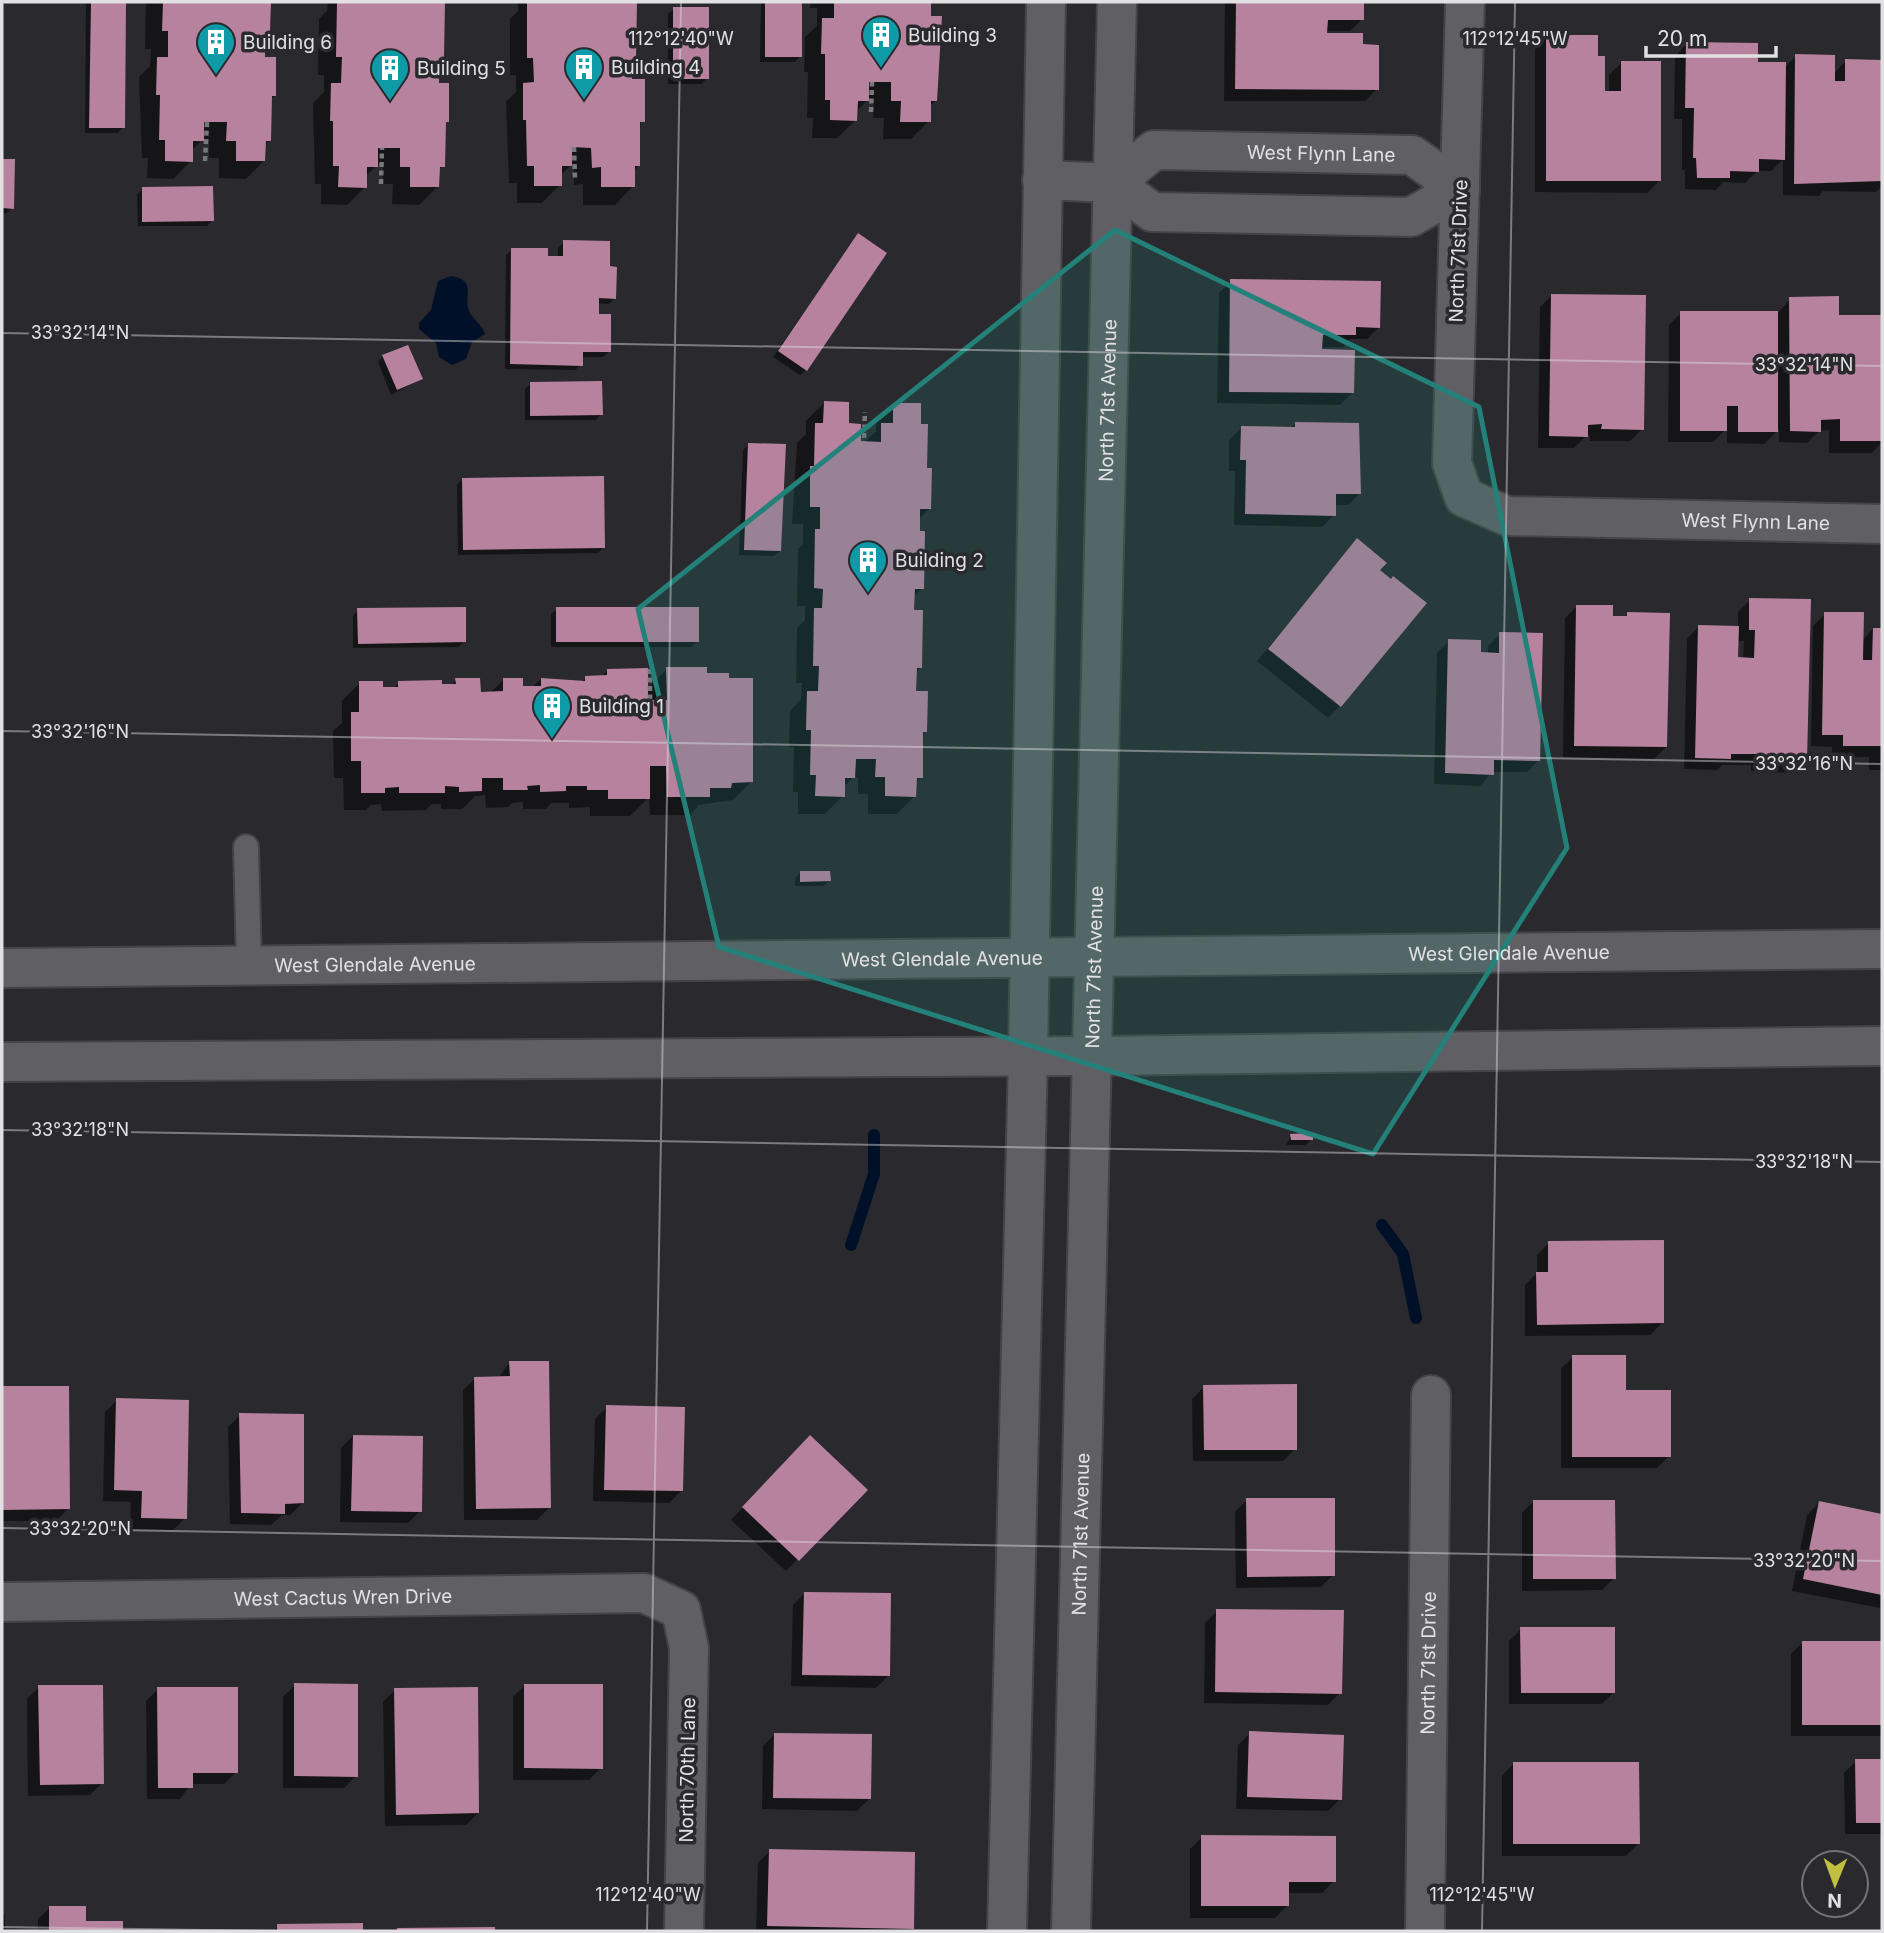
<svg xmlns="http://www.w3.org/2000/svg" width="1884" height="1933" font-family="Inter,sans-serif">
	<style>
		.water { fill: #001028 }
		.shadow { fill: #0007; fill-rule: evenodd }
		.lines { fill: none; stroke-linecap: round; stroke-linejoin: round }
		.stream { stroke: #001028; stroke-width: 12 }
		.building { fill: #b7829d }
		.lane-casing { stroke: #444447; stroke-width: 28 }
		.street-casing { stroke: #444447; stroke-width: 42 }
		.secondary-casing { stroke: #444447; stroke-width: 42 }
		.path { stroke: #79797d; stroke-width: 4.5; stroke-dasharray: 5 3.5; stroke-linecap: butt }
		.lane { stroke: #5f5f64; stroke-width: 24 }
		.street { stroke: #5f5f64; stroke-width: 38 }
		.secondary { stroke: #5f5f64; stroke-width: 38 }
		.marked { fill: #24817a; fill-opacity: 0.2; stroke: #24817a; stroke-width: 5; stroke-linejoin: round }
		.ticks { fill: none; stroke: #e1e1e4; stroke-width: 2; stroke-opacity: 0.45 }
		.labels { text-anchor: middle; stroke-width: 7; stroke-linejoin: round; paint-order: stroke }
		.poi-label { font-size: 19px; fill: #e1e1e4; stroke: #29292e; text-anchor: start }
		.street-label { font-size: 19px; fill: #e1e1e4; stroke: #29292e }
		.ticks-label { font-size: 18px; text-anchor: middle; fill: #e1e1e4; stroke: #29292e; stroke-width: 7; stroke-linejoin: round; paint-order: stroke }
	</style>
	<rect width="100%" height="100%" fill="#29292e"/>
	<path class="water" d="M451,276C478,281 463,295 469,311C473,320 482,324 485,334L472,342L466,359L452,365L439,357L436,343L419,329V323L431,310L438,281Z"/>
	<g class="shadow">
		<polygon points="86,2 124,2 123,127 118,133 85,133"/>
		<polygon points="146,2 269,2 268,32 263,37 263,58 274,96 270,99 270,140 264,145 264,161 246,179 219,178 219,158 209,158 209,139 203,139 191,151 191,161 173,179 147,178 148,158 142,158 139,77 150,66 151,49 145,49"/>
		<polygon points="328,2 434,2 442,58 437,63 443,166 438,171 437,187 419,205 392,204 393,184 383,184 383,165 377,165 365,177 365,187 347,205 321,204 321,184 315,184 313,103 324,92 324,75 318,75 319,19 327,11"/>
		<polygon points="518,2 635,2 634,57 630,62 630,81 643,81 638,166 634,171 633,186 615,205 583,205 583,184 574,185 574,165 571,165 560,176 560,185 542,203 517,203 517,183 509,183 506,102 516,92 516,75 510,75 510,19 518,11"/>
		<polygon points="761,2 800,2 800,56 795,62 760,62"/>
		<polygon points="811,2 929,2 935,101 930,106 929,121 911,139 883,139 884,118 873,118 874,99 868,99 856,112 856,120 837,138 812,138 813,118 807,118 808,72 804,72 805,37 817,26 817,8 810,8"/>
		<polygon points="1225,2 1362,2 1362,19 1350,31 1321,31 1321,35 1361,46 1377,89 1365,101 1224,101"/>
		<polygon points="674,9 707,78 702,84 668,84 668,14"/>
		<polygon points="1547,37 1596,57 1603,93 1609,93 1609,75 1621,63 1659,181 1647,193 1535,192 1535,49"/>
		<polygon points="1687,44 1756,64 1785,67 1796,56 1833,74 1846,61 1882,62 1882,186 1876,192 1823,191 1819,196 1783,195 1783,160 1771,171 1757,171 1745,183 1723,182 1716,190 1685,189 1685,170 1682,170 1682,119 1674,119 1675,56"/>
		<polygon points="2,161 13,161 12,208 7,213 2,213"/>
		<polygon points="143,189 212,221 207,226 138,226 137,194"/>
		<polygon points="853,241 806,370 800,375 773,357"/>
		<polygon points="564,242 615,298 609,304 597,303 597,316 609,352 603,357 581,357 581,365 575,370 505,369 506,255 512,250 558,258 558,248"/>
		<polygon points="1231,281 1379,327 1367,339 1350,339 1343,347 1321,347 1352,393 1340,405 1217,403 1219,293"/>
		<polygon points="1552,295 1642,429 1630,441 1590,441 1590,435 1586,436 1574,448 1538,448 1540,307"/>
		<polygon points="1790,299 1837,317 1882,317 1882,442 1872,453 1829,453 1829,430 1819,431 1807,443 1779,442 1779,429 1764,444 1727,443 1727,428 1713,442 1668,442 1669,325 1681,313 1778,313"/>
		<polygon points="383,356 421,379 391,395 378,362"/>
		<polygon points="530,384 601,414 596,420 525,420 525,389"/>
		<polygon points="824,403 847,425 859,442 864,443 876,431 876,422 894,404 919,426 929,509 918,520 922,588 913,597 920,668 915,673 915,692 926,693 921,777 915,784 915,796 897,814 868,814 868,794 858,794 858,777 854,777 843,787 843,796 825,814 798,814 798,792 793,792 794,747 789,747 790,711 801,699 802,683 796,683 797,628 805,620 805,606 797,606 798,549 803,544 803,524 792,524 797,443 806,434 806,421"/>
		<polygon points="1295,424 1360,493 1348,505 1334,505 1334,515 1322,527 1234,525 1235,471 1229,471 1229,440 1241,428 1290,429"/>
		<polygon points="748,445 780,551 774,556 739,555 743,450"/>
		<polygon points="463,479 604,547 598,553 458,555 457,485"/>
		<polygon points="1357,541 1340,706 1328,718 1257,661"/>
		<path d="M1750,600L1805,761L1793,773L1751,771V765H1722L1717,770L1684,769L1687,639L1698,627L1738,628V612ZM1737,641H1744L1743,659H1736Z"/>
		<polygon points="1577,606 1611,618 1624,618 1628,614 1666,747 1654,759 1563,757 1565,618"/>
		<polygon points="557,609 697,642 691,647 551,647 551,614"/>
		<polygon points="358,610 464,641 459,647 353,648 353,616"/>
		<polygon points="1825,614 1862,641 1873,629 1882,630 1882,770 1869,770 1869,757 1832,757 1832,747 1811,746 1813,626"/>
		<polygon points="1500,634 1539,760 1527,772 1492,772 1480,786 1434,784 1437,653 1449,641 1479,654 1488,654 1488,646"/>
		<polygon points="667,669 705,675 751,782 733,800 699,805 690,815 650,815 649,797 630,816 590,816 590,807 569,808 569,803 551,803 546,809 523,809 523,802 512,803 508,807 486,808 485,795 475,796 462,809 441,809 441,804 432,804 426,810 382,811 381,804 371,805 366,810 344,810 343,778 334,778 333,731 342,723 342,701 360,683 381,689 393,689 399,683 450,686 456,680 479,693 490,693 503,680 521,688 533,687 541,679 580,683 586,677 601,677 608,670 646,690"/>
		<polygon points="800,873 829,881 823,886 795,886 795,878"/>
		<polygon points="1291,1136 1312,1139 1306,1145 1286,1145"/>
		<polygon points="1549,1243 1662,1323 1650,1335 1525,1336 1525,1285 1537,1273 1537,1255"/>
		<polygon points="1573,1357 1624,1392 1669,1456 1657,1468 1561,1468 1561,1368"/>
		<polygon points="510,1362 549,1508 537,1520 464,1520 463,1390 475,1378 498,1378"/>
		<polygon points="1204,1387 1295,1449 1283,1461 1193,1461 1192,1399"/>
		<polygon points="2,1388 68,1388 68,1509 56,1521 2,1521"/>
		<polygon points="117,1400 185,1518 173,1530 130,1529 131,1502 103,1501 105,1412"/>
		<polygon points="607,1407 681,1491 669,1503 593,1501 595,1419"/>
		<polygon points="240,1415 302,1503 290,1515 282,1515 271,1525 230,1524 228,1427"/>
		<polygon points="353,1436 420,1511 408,1523 340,1522 341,1448"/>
		<polygon points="798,1449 865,1490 786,1571 731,1520"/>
		<polygon points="1247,1500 1333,1575 1321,1587 1236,1588 1235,1512"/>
		<polygon points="1534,1501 1614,1578 1602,1590 1522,1591 1522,1513"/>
		<polygon points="1819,1503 1882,1516 1880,1608 1792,1591 1807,1515"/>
		<polygon points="805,1593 888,1676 876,1688 791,1686 793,1605"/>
		<polygon points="1217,1611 1340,1693 1328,1705 1204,1703 1205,1623"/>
		<polygon points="1521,1629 1614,1692 1602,1704 1509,1704 1509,1641"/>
		<polygon points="1803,1642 1882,1643 1882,1736 1791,1736 1791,1654"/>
		<polygon points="295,1685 356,1776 344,1788 283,1788 283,1697"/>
		<polygon points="525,1685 601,1768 589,1780 513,1780 513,1697"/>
		<polygon points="39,1687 102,1783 90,1795 28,1796 27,1699"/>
		<polygon points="158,1689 236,1772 224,1784 191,1784 180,1799 147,1799 146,1701"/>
		<polygon points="395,1690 478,1813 466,1825 385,1826 383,1702"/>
		<polygon points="1250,1733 1340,1799 1328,1811 1236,1809 1238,1745"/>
		<polygon points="775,1734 869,1799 857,1811 762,1809 763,1746"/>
		<polygon points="1856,1761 1882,1761 1882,1834 1845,1834 1844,1773"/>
		<polygon points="1513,1764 1638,1844 1626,1856 1502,1856 1502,1776"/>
		<polygon points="1202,1837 1334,1881 1322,1893 1287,1893 1287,1906 1275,1918 1190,1918 1190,1849"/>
		<polygon points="770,1851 912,1928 909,1931 756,1931 758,1863"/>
		<polygon points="50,1907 84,1923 121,1923 121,1931 38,1931 38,1919"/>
		<rect x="2" y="1915" width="3" height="16"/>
		<polygon points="361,1925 361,1931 273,1931 278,1926"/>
	</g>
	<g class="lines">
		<g class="stream">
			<polyline points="1382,1225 1403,1254 1416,1318"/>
			<polyline points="851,1245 874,1174 874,1135"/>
		</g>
	</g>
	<g class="building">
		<polygon points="91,2 126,2 125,128 89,128"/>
		<polygon points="163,2 271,2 270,32 265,32 265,57 276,57 276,96 272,96 271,141 266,141 265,161 236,161 236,141 226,141 227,122 204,122 204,141 193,141 193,162 165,161 165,140 159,140 160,95 156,95 157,57 168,57 168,31 162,31"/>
		<polygon points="337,2 445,2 444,58 439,58 439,83 449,83 449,122 446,122 445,167 440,167 439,187 410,187 410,167 400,167 400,148 378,148 378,167 367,167 367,188 338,187 339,166 333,166 333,121 330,121 331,83 341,83 342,57 336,57"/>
		<polygon points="527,2 637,2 636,58 632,59 632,79 645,79 645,122 640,122 640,166 635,166 635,187 601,187 601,167 592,168 591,148 572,147 572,166 562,166 562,186 534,186 534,166 527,166 526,120 523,120 523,83 534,82 533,58 527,58"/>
		<rect x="765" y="2" width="37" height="55"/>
		<polygon points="834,2 931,2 931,16 942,16 937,101 931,101 931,122 900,122 901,101 891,101 891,82 869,82 869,101 858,101 857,121 830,120 830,100 825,100 825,54 821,54 822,18 834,18"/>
		<polygon points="1236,2 1364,2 1364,20 1328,20 1327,33 1363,33 1363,44 1379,45 1379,90 1235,89"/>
		<rect x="673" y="7" width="36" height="72"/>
		<polygon points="1546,35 1598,35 1598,56 1605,56 1605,91 1621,91 1621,61 1661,61 1661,181 1546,181"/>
		<polygon points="1686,42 1758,43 1758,62 1786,62 1785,160 1759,159 1759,172 1730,171 1730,178 1697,178 1696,158 1693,158 1694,108 1685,108"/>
		<polygon points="1795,54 1835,55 1835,81 1845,81 1845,59 1882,60 1882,181 1794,184"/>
		<polygon points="2,159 15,159 14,209 2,208"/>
		<polygon points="213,186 214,221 142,222 142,187"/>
		<polygon points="858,233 887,253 807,371 778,351"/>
		<polygon points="563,240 610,241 610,266 617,267 616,299 599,298 599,314 611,314 611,352 583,352 583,366 510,364 511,248 548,248 548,256 563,256"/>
		<polygon points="1230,279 1381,281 1380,328 1356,327 1356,335 1323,335 1322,349 1355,350 1354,393 1229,392"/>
		<polygon points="1551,294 1646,295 1644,430 1601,429 1602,424 1588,425 1588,437 1549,436"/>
		<polygon points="1839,296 1839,315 1882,315 1882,441 1840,441 1840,419 1821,420 1821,432 1790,431 1789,297"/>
		<polygon points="1680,311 1778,311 1778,432 1738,432 1738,406 1727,406 1727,431 1680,431"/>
		<polygon points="408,345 423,379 397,390 382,355"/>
		<polygon points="602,381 603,415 530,416 530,382"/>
		<polygon points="824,401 849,402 849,423 861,424 861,441 881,442 881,423 893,423 893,403 921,403 921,424 928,424 927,468 932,468 931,509 920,509 920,531 925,531 924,589 915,589 914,610 923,610 922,668 917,668 916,691 928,691 927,732 923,732 923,778 917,778 916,797 885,796 885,777 875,777 876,759 856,759 855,778 845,778 845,797 815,796 816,775 810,775 811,730 806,730 807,691 818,691 819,666 813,666 814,608 822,608 823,589 814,588 815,529 820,529 820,507 810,507 810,466 814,466 815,423 823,423"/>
		<polygon points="1295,422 1359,423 1361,494 1336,494 1336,516 1245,514 1246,460 1240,460 1241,426 1295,427"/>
		<polygon points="748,443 786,444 781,551 744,550"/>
		<polygon points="604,476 605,548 463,550 462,478"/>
		<polygon points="1357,538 1387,563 1380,570 1391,579 1393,576 1427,603 1341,707 1268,649"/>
		<polygon points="1749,598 1811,599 1807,761 1762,760 1762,754 1731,754 1731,759 1695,758 1698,625 1739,626 1738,657 1754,658 1755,630 1749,630"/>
		<polygon points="1576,605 1613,605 1613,616 1627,616 1627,612 1670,613 1667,747 1574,746"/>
		<polygon points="466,607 466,642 358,644 357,608"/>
		<rect x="556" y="607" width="143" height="35"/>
		<polygon points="1824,612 1864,612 1863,660 1872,660 1873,628 1882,628 1882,746 1843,746 1843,735 1822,735"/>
		<polygon points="1499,632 1543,633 1540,761 1494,760 1494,775 1445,773 1448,639 1481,640 1481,652 1499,653"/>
		<polygon points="666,667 707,667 707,673 729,673 729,678 753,678 753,782 732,783 731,788 710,788 710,797 667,797 666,766 650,766 650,799 608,799 608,790 587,790 587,786 566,786 566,791 540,792 540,785 527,786 528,790 503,790 503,778 482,778 482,791 459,792 459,787 445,786 445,793 399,793 399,787 385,788 385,793 361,793 361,761 351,761 351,712 359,712 359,681 383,681 383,687 398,687 398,681 442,680 442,684 456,684 455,678 480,678 481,692 503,691 503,678 523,678 523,686 541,686 541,678 585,681 585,676 607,675 607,669 648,668 648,700 667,700"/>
		<polygon points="800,871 830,871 831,881 800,882"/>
		<polygon points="1313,1133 1313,1140 1291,1140 1290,1134"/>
		<polygon points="1664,1240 1664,1323 1537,1325 1536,1272 1548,1272 1548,1241"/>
		<polygon points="1572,1355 1626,1355 1626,1390 1671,1390 1671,1457 1572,1457"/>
		<polygon points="509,1361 549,1361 551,1508 476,1509 474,1377 510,1376"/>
		<polygon points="1297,1384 1297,1450 1204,1450 1203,1385"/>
		<polygon points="2,1386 69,1386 70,1509 2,1510"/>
		<polygon points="116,1398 189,1400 187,1519 141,1518 142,1491 114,1490"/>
		<polygon points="606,1405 685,1407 683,1491 604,1490"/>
		<polygon points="239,1413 304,1414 304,1503 285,1504 285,1514 241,1513"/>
		<polygon points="353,1435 423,1436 422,1512 351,1511"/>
		<polygon points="810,1435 868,1490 799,1561 742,1507"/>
		<polygon points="1246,1498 1335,1498 1335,1576 1247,1577"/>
		<polygon points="1533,1500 1615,1500 1616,1579 1533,1579"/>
		<polygon points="1819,1501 1882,1514 1882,1595 1803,1579"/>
		<polygon points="804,1592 891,1593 890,1676 802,1675"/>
		<polygon points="1216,1609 1344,1610 1342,1694 1215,1692"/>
		<polygon points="1520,1627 1615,1627 1615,1693 1521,1693"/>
		<rect x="1802" y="1641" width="80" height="84"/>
		<polygon points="294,1683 358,1684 358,1777 294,1776"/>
		<polygon points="524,1684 603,1684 603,1769 524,1768"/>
		<polygon points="38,1685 103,1685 104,1784 40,1785"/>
		<polygon points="157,1687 238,1687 238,1773 193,1773 193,1788 158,1788"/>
		<polygon points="478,1687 479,1813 396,1815 394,1688"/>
		<polygon points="1249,1731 1344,1735 1342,1800 1247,1797"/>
		<polygon points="774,1733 872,1734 871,1799 773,1798"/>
		<polygon points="1855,1759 1882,1759 1882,1823 1856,1823"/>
		<polygon points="1513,1762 1639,1762 1640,1844 1513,1844"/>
		<polygon points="1201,1835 1336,1836 1336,1882 1289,1882 1289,1906 1201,1906"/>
		<polygon points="769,1849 915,1852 914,1929 767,1926"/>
		<polygon points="49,1906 86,1906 86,1921 123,1921 123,1931 49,1931"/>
		<polygon points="363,1923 363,1931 277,1931 277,1924"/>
		<polygon points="495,1927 495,1931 397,1931 397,1928"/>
	</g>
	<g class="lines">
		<defs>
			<polyline id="lane" points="246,847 249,965"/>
			<g id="street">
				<path id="s1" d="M1465,2L1452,463L1464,497L1507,516L1882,524"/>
				<polyline points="1042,180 1114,183 1152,212 1411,217 1460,189"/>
				<path id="s2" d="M1114,183L1154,150L1412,155L1460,189"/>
				<path id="s3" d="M2,1602L644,1593L681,1610L689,1648L684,1931"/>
				<path id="s4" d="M1425,1931L1431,1395"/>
			</g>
			<g id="secondary">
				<path id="s5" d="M2,968L1882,949"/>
				<polyline points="2,1062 1092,1056 1882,1046"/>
				<polyline points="1007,1931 1028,1056 1046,2"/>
				<path id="s6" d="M1071,1931L1117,2"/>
			</g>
		</defs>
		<use href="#lane" class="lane-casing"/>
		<use href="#street" class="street-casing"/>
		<use href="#secondary" class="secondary-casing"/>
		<g class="path">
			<polyline points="871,112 872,82"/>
			<polyline points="574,147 575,178"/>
			<polyline points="205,161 207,122"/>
			<polyline points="381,184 382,148"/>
			<polyline points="864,438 865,412"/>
			<polyline points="650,669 650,700"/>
		</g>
		<use href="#lane" class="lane"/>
		<use href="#street" class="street"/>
		<use href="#secondary" class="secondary"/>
	</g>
	<path class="marked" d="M1115,230L1479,407L1567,848L1373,1154L719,947L638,609Z"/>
	<path class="ticks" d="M2,333L1882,366M2,731L1882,764M2,1130L1882,1162M2,1528L1882,1561M2,1927L266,1931M647,1931L681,2M1482,1931L1515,2"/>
	<defs>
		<symbol id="building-pin" viewBox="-11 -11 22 30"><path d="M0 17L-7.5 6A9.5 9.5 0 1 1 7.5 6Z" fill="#0f9aa8" stroke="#29292e"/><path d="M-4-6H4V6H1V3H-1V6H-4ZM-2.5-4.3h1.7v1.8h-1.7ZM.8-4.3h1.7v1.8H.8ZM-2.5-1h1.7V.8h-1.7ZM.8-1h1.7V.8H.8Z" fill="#fff"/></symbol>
	</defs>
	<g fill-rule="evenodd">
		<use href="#building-pin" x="859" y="13" width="44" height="60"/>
		<use href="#building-pin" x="194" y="20" width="44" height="60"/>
		<use href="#building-pin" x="562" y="45" width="44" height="60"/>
		<use href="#building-pin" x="368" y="46" width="44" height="60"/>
		<use href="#building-pin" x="846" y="538" width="44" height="60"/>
		<use href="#building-pin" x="530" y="684" width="44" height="60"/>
	</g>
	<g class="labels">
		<g class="poi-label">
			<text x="908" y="42">Building 3</text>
			<text x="243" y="49">Building 6</text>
			<text x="611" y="74">Building 4</text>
			<text x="417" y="75">Building 5</text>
			<text x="895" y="567">Building 2</text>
			<text x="579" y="713">Building 1</text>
		</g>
		<g class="street-label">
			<text dy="7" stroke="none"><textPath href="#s2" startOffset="219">West Flynn Lane</textPath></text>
			<text transform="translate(1458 251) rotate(-88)" y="7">North 71st Drive</text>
			<text dy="7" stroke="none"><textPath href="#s6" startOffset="1531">North 71st Avenue</textPath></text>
			<text dy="7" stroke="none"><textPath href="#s1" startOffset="793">West Flynn Lane</textPath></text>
			<text dy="7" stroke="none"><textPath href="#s5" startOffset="1507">West Glendale Avenue</textPath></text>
			<text dy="7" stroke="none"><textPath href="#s5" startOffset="940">West Glendale Avenue</textPath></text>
			<text dy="7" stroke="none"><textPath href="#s5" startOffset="373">West Glendale Avenue</textPath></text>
			<text dy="7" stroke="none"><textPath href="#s6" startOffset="964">North 71st Avenue</textPath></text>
			<text dy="7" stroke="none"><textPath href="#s6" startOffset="397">North 71st Avenue</textPath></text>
			<text dy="7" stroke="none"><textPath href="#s3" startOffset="341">West Cactus Wren Drive</textPath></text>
			<text dy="7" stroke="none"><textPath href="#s4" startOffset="268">North 71st Drive</textPath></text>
			<text transform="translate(687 1770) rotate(-89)" y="7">North 70th Lane</text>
		</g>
	</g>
	<g class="ticks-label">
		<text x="681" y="45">112°12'40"W</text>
		<text x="1515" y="45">112°12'45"W</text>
		<text x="80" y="339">33°32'14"N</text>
		<text x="1804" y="371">33°32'14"N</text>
		<text x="80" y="738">33°32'16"N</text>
		<text x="1804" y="770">33°32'16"N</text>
		<text x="80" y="1136">33°32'18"N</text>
		<text x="1804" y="1168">33°32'18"N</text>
		<text x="80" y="1535">33°32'20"N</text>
		<text x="1804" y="1567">33°32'20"N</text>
		<text x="648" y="1901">112°12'40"W</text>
		<text x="1482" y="1901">112°12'45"W</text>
	</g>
	<rect width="1884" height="1933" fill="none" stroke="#e1e1e4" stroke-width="7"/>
	<g transform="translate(1835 1884) rotate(181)"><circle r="33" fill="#29292e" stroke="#737377" stroke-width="2"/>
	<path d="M0-5L12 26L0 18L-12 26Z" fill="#c1be40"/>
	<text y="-10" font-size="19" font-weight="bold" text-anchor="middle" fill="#e1e1e4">N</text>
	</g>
	<path d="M1646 46v10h130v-10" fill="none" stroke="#e1e1e4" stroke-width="3.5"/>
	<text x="1657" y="46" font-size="21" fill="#e1e1e4" stroke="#29292e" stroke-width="5" paint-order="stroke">20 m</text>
</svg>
